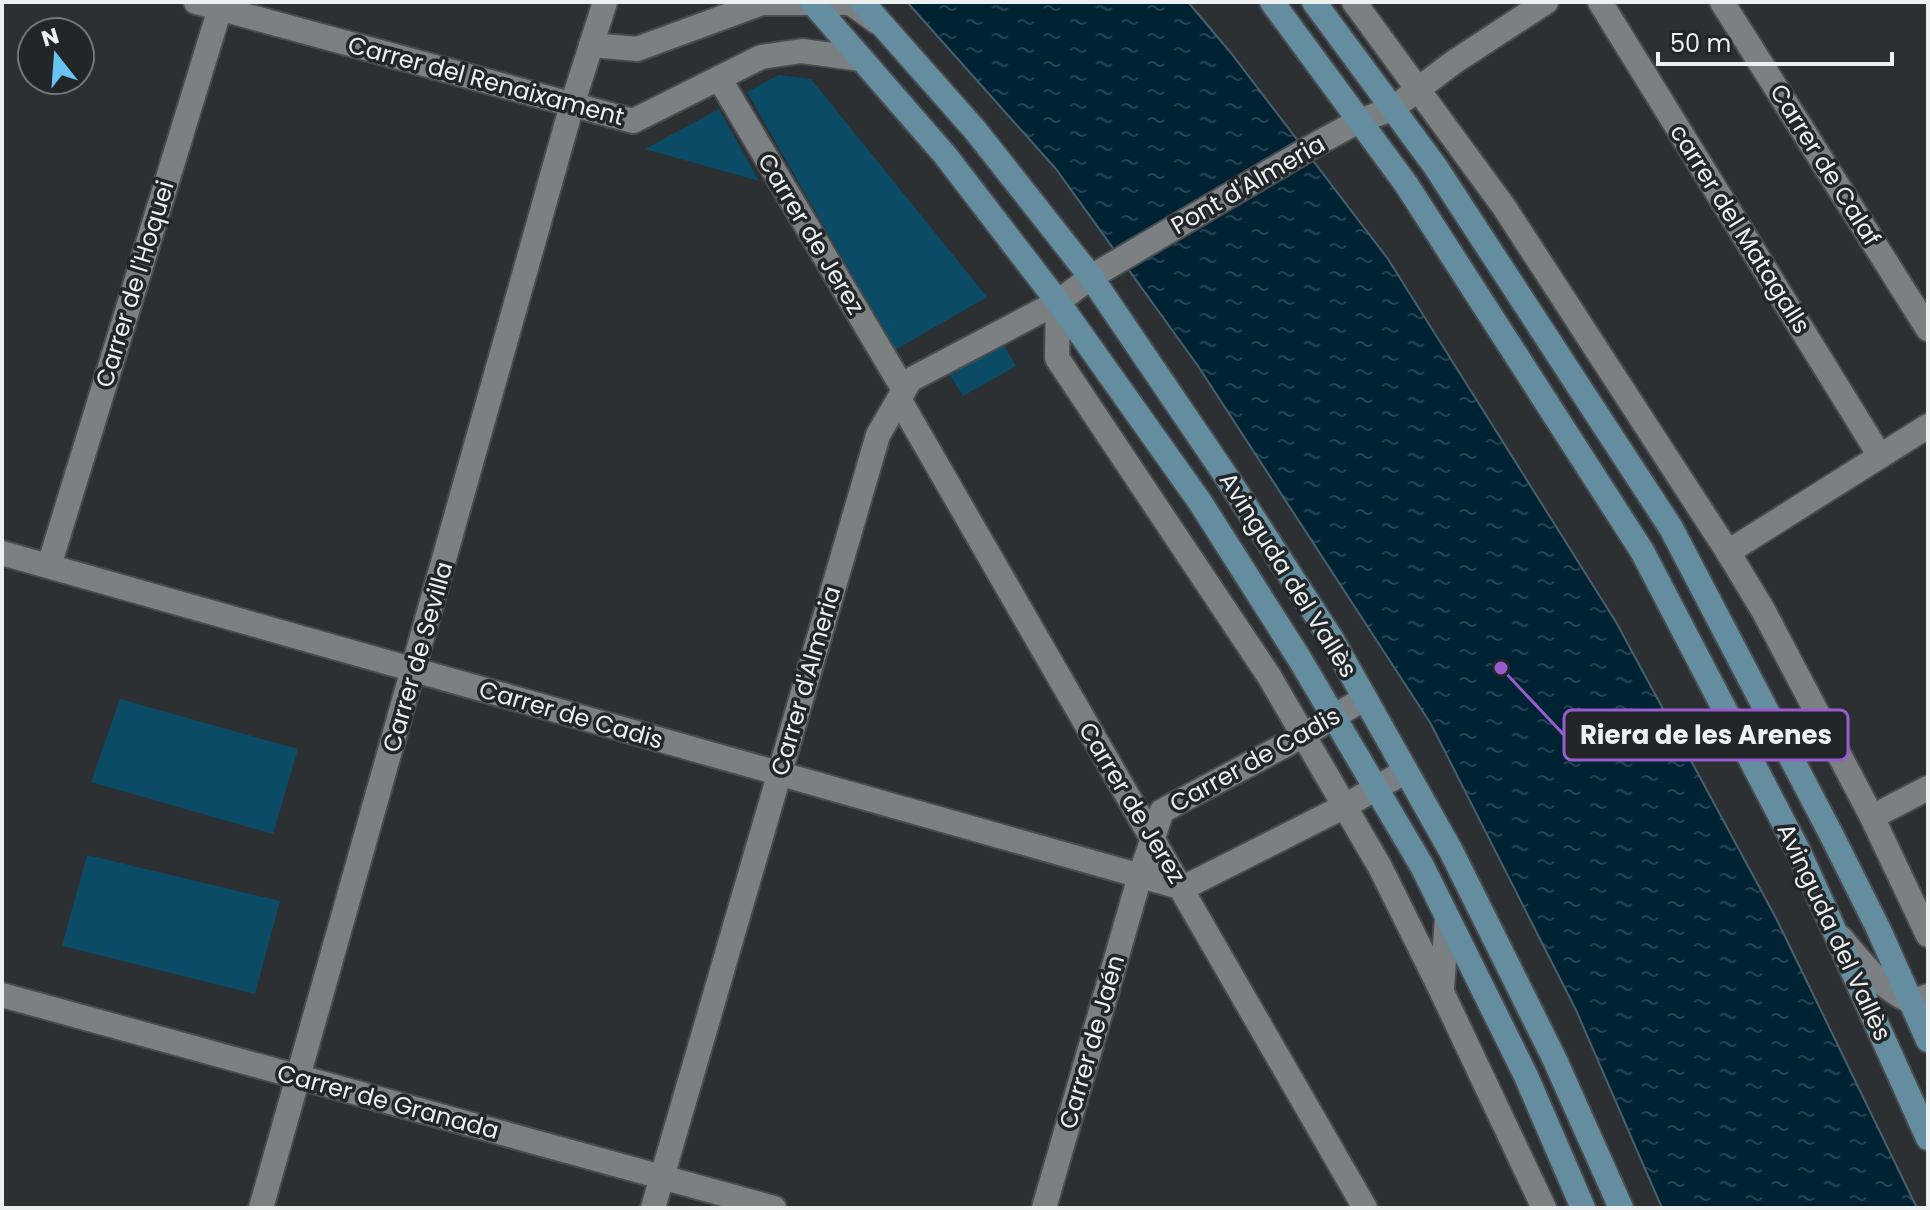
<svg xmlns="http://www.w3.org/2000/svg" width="1930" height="1210" font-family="Poppins,sans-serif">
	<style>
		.green { fill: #0b4b66 }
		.water { fill: url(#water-ripples); stroke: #47606d; stroke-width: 2 }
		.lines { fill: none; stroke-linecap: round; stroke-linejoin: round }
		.street-casing { stroke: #484c4e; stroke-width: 28 }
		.secondary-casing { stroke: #484c4e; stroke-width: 28 }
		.street { stroke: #7b8082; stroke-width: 24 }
		.secondary { stroke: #648d9f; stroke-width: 24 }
		.labels { text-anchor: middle; stroke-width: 7; stroke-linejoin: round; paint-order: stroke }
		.street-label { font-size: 24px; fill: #edf0f1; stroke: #222628 }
		.leader { fill: none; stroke: #985dcc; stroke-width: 3 }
		.callout-dot { fill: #985dcc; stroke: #222628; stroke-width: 3 }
		.callout { fill: #222628; stroke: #985dcc; stroke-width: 3 }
		.callout-label { font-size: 26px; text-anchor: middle; font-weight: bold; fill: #edf0f1 }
	</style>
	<defs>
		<pattern id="water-ripples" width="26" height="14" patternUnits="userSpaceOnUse" patternTransform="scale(2)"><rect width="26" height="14" fill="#002334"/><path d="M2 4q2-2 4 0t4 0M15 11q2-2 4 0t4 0" fill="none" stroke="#264352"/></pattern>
	</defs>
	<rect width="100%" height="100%" fill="#2c3032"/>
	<g class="green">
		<polygon points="779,75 811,79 987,297 895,350 747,92"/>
		<polygon points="719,109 759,181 645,149"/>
		<polygon points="1003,344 1016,366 963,396 950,375"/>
		<polygon points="120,699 298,749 273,834 91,782"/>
		<polygon points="87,855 280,901 255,994 62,946"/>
	</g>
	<polygon class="water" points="907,2 1188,2 1231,53 1388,259 1616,622 1776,918 1917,1208 1662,1208 1576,1010 1431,724 1198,366 1056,169"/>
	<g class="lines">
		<defs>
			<g id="street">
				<polyline points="196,2 633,121 761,57 802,51 861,59"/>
				<polyline points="1354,2 1504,207 1728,552 1763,610 1872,817 1928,935"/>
				<polyline points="1600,2 1880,456"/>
				<polyline points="1722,2 1928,329"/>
				<polyline points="591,45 637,49 762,3 851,3 877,22"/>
				<polyline points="719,78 904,390"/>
				<polyline points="1058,302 1057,358 1269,676 1380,867 1441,990 1544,1208"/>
				<path d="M899,399C1053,669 1211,937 1365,1208"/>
				<polyline points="1728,552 1928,426"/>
				<polyline points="2,553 1183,888 1345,806 1406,771"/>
				<polyline points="49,566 222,2"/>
				<polyline points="1872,817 1928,788"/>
				<path d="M1841,938C1863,964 1881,988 1912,1002L1928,996"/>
				<polyline points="1442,988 1447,918"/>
				<polyline points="2,995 774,1208"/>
				<polyline points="261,1208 572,105 605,2"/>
				<polyline points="653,1208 878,435 910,380 1058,302 1091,277 1320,142 1359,121 1392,109 1454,62 1546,2"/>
				<polyline points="1044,1208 1140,876 1162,811 1304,735 1365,698"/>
			</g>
			<g id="secondary">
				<polyline points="812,2 945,155 1058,302 1200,502 1299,658 1422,866 1526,1076 1583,1208"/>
				<polyline points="862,2 975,130 1091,277 1228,479 1331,638 1451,851 1554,1058 1621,1208"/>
				<polyline points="1272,2 1406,184 1642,551 1798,850 1928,1138"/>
				<polyline points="1314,2 1435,166 1671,528 1831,834 1878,928 1928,1040"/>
			</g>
		</defs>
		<use href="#street" class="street-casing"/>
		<use href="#secondary" class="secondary-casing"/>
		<use href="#street" class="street"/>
		<use href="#secondary" class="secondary"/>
	</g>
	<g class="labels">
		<g class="street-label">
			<text transform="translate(486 81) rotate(15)" y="8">Carrer del Renaixament</text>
			<text transform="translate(1825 165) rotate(58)" y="8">Carrer de Calaf</text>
			<text transform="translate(1248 185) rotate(-30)" y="8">Pont d'Almeria</text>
			<text transform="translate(1740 229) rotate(58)" y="8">carrer del Matagalls</text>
			<text transform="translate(811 234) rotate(59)" y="8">Carrer de Jerez</text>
			<text transform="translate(135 284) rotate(-73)" y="8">Carrer de l'Hoquei</text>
			<text transform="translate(1288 575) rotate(58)" y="8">Avinguda del Vallès</text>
			<text transform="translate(418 657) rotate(-74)" y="8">Carrer de Sevilla</text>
			<text transform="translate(806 681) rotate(-74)" y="8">Carrer d'Almeria</text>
			<text transform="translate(571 715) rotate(16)" y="8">Carrer de Cadis</text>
			<text transform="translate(1255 760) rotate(-29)" y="8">Carrer de Cadis</text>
			<text transform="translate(1132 803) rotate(59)" y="8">Carrer de Jerez</text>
			<text transform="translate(1834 932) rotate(65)" y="8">Avinguda del Vallès</text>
			<text transform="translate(1092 1042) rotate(-74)" y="8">Carrer de Jaén</text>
			<text transform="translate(388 1102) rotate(15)" y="8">Carrer de Granada</text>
		</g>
	</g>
	<path class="leader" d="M1501 668L1564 735"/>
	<circle class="callout-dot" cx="1501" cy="668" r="8"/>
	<rect class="callout" x="1564" y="710" width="284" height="50" rx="8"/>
	<g class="callout-label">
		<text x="1706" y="744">Riera de les Arenes</text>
	</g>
	<rect width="1930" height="1210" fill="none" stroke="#edf0f1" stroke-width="8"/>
	<g transform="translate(56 56) rotate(343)"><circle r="38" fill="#222628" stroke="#737778" stroke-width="2"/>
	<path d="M0-6L14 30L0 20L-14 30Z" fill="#69c3f1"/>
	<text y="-12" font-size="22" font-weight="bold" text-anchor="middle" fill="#edf0f1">N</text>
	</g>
	<path d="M1658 52v12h234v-12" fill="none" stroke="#edf0f1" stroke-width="4"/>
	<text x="1670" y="52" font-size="24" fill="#edf0f1" stroke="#222628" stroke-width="6" paint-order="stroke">50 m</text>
</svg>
